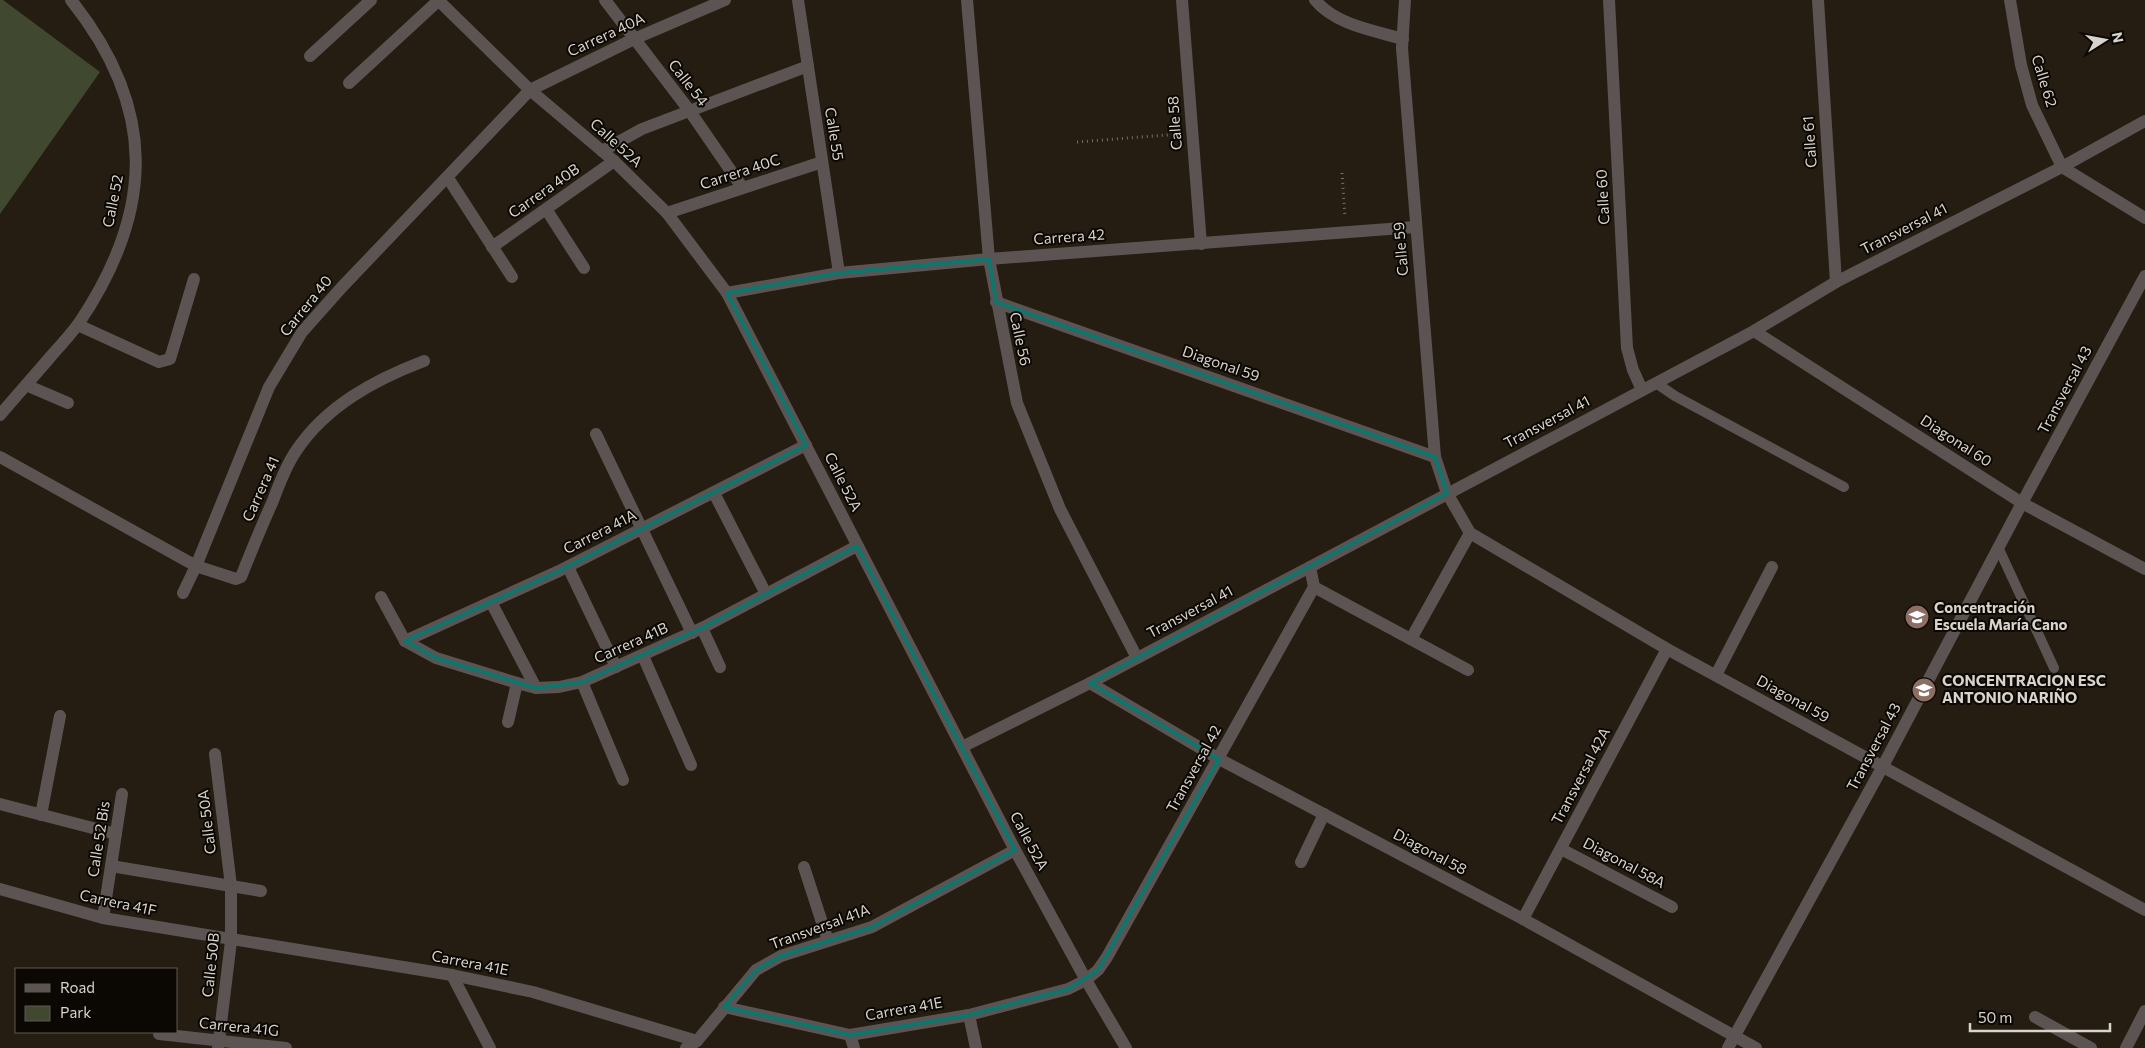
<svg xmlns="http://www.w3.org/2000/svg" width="2145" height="1048" font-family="Commissioner,sans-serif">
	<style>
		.green { fill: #404830 }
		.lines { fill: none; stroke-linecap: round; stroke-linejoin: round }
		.path { stroke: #746e64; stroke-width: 3; stroke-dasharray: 1 4; stroke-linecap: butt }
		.service { stroke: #5c5452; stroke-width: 10 }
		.minor { stroke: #5c5452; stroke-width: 12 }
		.tertiary { stroke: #5c5452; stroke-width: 12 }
		.marked { fill: none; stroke: #0f766e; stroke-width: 4; stroke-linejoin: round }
		.labels { text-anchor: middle; stroke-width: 4; stroke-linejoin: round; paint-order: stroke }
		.street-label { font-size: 15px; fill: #d8d3cb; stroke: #0b0804 }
		.poi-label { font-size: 15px; font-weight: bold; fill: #d8d3cb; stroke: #0b0804; text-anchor: start }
	</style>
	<rect width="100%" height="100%" fill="#251d11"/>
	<polygon class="green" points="0,0 3,0 100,72 0,214"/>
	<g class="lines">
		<g class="path">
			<polyline points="1077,142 1179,134"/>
			<polyline points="1342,173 1345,217"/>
		</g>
		<g class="service">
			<polyline points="1656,383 1675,396 1844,487"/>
			<polyline points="1998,547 2054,668"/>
		</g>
		<g class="minor">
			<polyline points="605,0 689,110 742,187"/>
			<polyline points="798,0 839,273"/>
			<polyline points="967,0 989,259 1017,403 1060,509 1137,658"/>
			<polyline points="1182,0 1201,244"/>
			<path d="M1315,0C1336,25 1372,30 1403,39"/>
			<polyline points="1405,0 1402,48 1435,457 1447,493 1470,533 1667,649 2145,910"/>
			<polyline points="1609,0 1627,348 1633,370 1642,390"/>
			<polyline points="1818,0 1836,282"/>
			<polyline points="2010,0 2021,65 2032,105 2062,167 2145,218"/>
			<polyline points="310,56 371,0"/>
			<polyline points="349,83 439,0"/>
			<polyline points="602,151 642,129 808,66"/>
			<polyline points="448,178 512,277"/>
			<polyline points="546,209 584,268"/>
			<polyline points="667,213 822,162"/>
			<polyline points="492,247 614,161"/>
			<polyline points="727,293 839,273 989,259 1415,227"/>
			<polyline points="996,302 1435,457"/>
			<polyline points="78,325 159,362 170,359 194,279"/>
			<polyline points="1754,331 2022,503 2145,569"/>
			<polyline points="26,385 68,403"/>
			<path d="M0,415C17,395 35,375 52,355C61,345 71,334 79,323C155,210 157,108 71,0"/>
			<polyline points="596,434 692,633"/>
			<path d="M0,457L196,566L236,579L241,577C251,552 261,527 272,503C279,485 285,467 296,451C326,406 374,380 424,361"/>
			<polyline points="714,493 766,594"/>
			<polyline points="568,567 616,667"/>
			<polyline points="1314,587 1468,670"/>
			<polyline points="183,593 196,566 269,387 302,332 342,287 530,90 634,39 725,0"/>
			<polyline points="381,597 405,641"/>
			<polyline points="491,602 536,688"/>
			<polyline points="702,628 720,667"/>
			<polyline points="1411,639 1470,533"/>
			<polyline points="405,641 436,658 517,683 536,688 559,687 582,682 702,628 857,546"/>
			<polyline points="405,641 559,571 806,445"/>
			<polyline points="643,656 691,765"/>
			<polyline points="1716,675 1772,567"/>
			<polyline points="582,682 623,780"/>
			<polyline points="1090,683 1219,759 1523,919 1756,1048"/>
			<polyline points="508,722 517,683"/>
			<polyline points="962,747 1090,683 1310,567 1754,331 1836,282 2062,167 2145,121"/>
			<polyline points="215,754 231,886 231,941 218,1048"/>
			<polyline points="0,804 116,834"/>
			<polyline points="41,815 60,716"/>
			<polyline points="1561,849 1672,907"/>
			<polyline points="1301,862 1324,814"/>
			<polyline points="111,866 261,891"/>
			<polyline points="804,867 828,941"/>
			<polyline points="0,889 103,918 452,975 533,992 697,1041"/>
			<polyline points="103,918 122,794"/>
			<polyline points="1523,919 1667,649"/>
			<polyline points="452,975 490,1048"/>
			<polyline points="724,1007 850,1035 969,1015 1068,989 1086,980 1098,970 1107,957 1314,587 1310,567"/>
			<polyline points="969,1015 976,1048"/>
			<polyline points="2035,1017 2091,1048"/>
			<polyline points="159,1034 286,1048"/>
			<polyline points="850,1035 854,1048"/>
			<polyline points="686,1048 697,1041 756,970 781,956 872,927 1015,850"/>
			<polyline points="1728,1048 1883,766 2022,503 2145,276"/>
			<polyline points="2126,1048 2145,1011"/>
		</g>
		<polyline class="tertiary" points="438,0 530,90 614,161 667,213 727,293 1015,850 1086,980 1126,1048"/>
	</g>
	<path class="marked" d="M989,259L996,302L1435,457L1447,493L1090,683L1219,759L1098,970L1068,989L969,1015L850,1035L724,1007L756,970L781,956L872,927L1015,850L857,546L702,628L582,682L536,688L436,658L405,641L559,571L806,445L727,293L839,273Z"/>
	<defs>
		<symbol id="school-disc" viewBox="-11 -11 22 22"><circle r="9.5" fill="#8d6e63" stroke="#0b0804"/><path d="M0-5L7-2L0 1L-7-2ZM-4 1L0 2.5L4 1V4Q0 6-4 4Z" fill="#fff"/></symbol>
	</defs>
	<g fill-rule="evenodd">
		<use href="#school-disc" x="1903" y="603" width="28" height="28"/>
		<use href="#school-disc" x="1910" y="676" width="28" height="28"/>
	</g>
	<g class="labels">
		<g class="street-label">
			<text transform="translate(606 35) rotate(-25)" y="5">Carrera 40A</text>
			<text transform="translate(2044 81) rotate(73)" y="5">Calle 62</text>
			<text transform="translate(688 83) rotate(52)" y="5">Calle 54</text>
			<text transform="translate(1175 123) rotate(-94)" y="5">Calle 58</text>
			<text transform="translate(834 134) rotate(81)" y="5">Calle 55</text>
			<text transform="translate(1810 142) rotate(-94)" y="5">Calle 61</text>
			<text transform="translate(616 143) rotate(42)" y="5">Calle 52A</text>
			<text transform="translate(740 172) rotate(-18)" y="5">Carrera 40C</text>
			<text transform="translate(544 191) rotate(-35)" y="5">Carrera 40B</text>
			<text transform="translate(1603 197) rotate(-93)" y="5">Calle 60</text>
			<text transform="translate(113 201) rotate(-79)" y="5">Calle 52</text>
			<text transform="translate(1904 229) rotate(-27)" y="5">Transversal 41</text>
			<text transform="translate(1069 237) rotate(-4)" y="5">Carrera 42</text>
			<text transform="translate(1401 249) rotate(-95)" y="5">Calle 59</text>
			<text transform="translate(306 306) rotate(-51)" y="5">Carrera 40</text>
			<text transform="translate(1020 339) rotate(78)" y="5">Calle 56</text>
			<text transform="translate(1221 364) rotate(19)" y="5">Diagonal 59</text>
			<text transform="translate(2065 390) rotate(-62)" y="5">Transversal 43</text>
			<text transform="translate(1547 422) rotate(-28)" y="5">Transversal 41</text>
			<text transform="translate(1956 441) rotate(33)" y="5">Diagonal 60</text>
			<text transform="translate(843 482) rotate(63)" y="5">Calle 52A</text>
			<text transform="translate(261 489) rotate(-66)" y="5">Carrera 41</text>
			<text transform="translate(600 532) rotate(-27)" y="5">Carrera 41A</text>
			<text transform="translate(1190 612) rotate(-28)" y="5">Transversal 41</text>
			<text transform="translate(631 643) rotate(-24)" y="5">Carrera 41B</text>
			<text transform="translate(1793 699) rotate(29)" y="5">Diagonal 59</text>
			<text transform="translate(1874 747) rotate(-62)" y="5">Transversal 43</text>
			<text transform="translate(1194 769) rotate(-61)" y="5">Transversal 42</text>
			<text transform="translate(1581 776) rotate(-62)" y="5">Transversal 42A</text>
			<text transform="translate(207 822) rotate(-97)" y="5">Calle 50A</text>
			<text transform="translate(99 839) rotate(-81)" y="5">Calle 52 Bis</text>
			<text transform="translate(1029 841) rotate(62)" y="5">Calle 52A</text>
			<text transform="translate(1430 852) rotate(28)" y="5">Diagonal 58</text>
			<text transform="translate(1624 863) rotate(28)" y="5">Diagonal 58A</text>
			<text transform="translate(118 903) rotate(12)" y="5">Carrera 41F</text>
			<text transform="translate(820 927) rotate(-20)" y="5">Transversal 41A</text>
			<text transform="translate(470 963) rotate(11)" y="5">Carrera 41E</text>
			<text transform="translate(211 965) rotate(-84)" y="5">Calle 50B</text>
			<text transform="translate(904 1009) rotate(-10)" y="5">Carrera 41E</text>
			<text transform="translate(239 1027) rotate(6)" y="5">Carrera 41G</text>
		</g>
		<g class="poi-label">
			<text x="1934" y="613">Concentración<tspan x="1934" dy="17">Escuela María Cano</tspan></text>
			<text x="1942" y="686">CONCENTRACION ESC<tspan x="1942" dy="17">ANTONIO NARIÑO</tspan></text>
		</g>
	</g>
	<rect x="15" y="968" width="162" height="65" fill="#0b0804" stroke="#5d5954"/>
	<rect x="25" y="984" width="25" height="8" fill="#5c5452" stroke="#5d5954"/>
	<text x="60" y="993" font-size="15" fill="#d8d3cb">Road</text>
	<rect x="25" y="1006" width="25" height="15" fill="#404830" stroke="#5d5954"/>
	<text x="60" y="1018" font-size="15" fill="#d8d3cb">Park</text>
	<g transform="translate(2105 40) rotate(79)" stroke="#0b0804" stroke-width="4" paint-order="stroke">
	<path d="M0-4L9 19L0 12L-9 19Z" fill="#d8d3cb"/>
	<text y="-8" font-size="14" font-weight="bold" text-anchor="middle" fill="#d8d3cb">N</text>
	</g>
	<path d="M1970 1023v8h140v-8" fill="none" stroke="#d8d3cb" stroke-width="2.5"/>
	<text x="1978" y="1023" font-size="15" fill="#d8d3cb" stroke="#0b0804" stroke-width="4" paint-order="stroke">50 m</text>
</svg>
